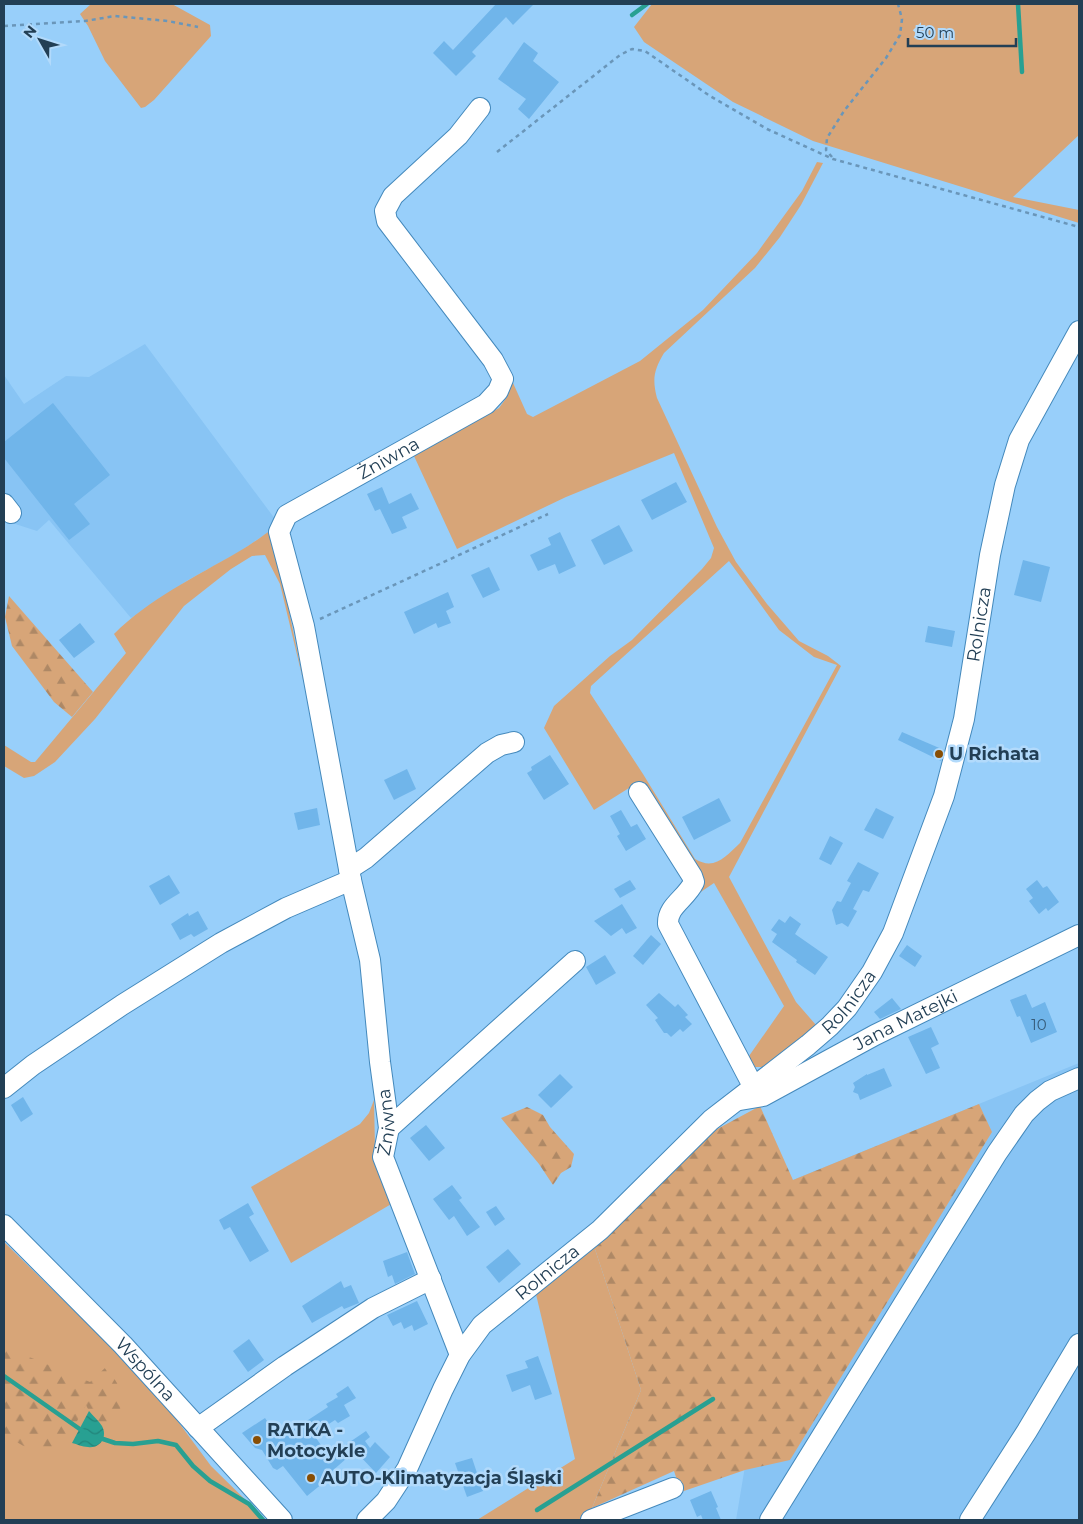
<svg xmlns="http://www.w3.org/2000/svg" width="1083" height="1524" font-family="Montserrat,sans-serif">
	<style>
		.built { fill: #88c4f4 }
		.green { fill: #d7a578; fill-rule: evenodd }
		.forest { fill: url(#forest-firs) }
		.water { fill: url(#water-waves) }
		.lines { fill: none; stroke-linecap: round; stroke-linejoin: round }
		.stream { stroke: #28a092; stroke-width: 4.5 }
		.building { fill: #70b5ea }
		.minor-casing { stroke: #4489bc; stroke-width: 22 }
		.path { stroke: #6a96b9; stroke-width: 2.5; stroke-dasharray: 4 4; stroke-linecap: butt }
		.minor { stroke: #fff; stroke-width: 20 }
		.poi-dot { fill: #884e04; stroke: #b2dafb; stroke-width: 2 }
		.labels { text-anchor: middle; stroke-width: 5; stroke-linejoin: round; paint-order: stroke }
		.number-label { font-size: 15px; fill: #365c7a }
		.street-label { font-size: 18px; fill: #223f55; stroke: #b2dafb }
		.poi-label { font-size: 18px; font-weight: bold; fill: #223f55; stroke: #b2dafb; text-anchor: start }
	</style>
	<defs>
		<pattern id="forest-firs" width="22" height="20" patternUnits="userSpaceOnUse" patternTransform="scale(1.25)"><rect width="22" height="20" fill="#d7a578"/><path d="M5 1l3.5 6h-7zM16 11l3.5 6h-7z" fill="#ae8865"/></pattern>
		<pattern id="water-waves" width="16" height="10" patternUnits="userSpaceOnUse" patternTransform="scale(1.25)"><rect width="16" height="10" fill="#28a092"/><path d="M0 5q4-4 8 0t8 0" fill="none" stroke="#22847a"/></pattern>
	</defs>
	<rect width="100%" height="100%" fill="#98cffa"/>
	<g class="built">
		<polygon points="145,344 278,523 276,527 239,552 188,580 131,618 49,520 37,531 9,522 4,516 4,375 24,404 66,376 89,377"/>
		<polygon points="1079,1063 1079,1520 736,1520 793,1180"/>
	</g>
	<g class="green">
		<polygon points="91,4 172,4 210,25 211,36 154,100 145,107 141,108 105,61 88,26 80,14"/>
		<polygon points="652,4 1079,4 1079,135 1013,197 1079,210 1079,223 813,141 733,102 644,42 634,27"/>
		<path d="M817,162L823,163L801,205L780,237L755,268L664,353C654,370 652,379 657,398L717,527L736,562L767,604L799,641L828,656L841,666L729,877L796,1002L816,1025L813,1032L763,1067H755L749,1056L784,1006L714,883L683,904L697,887L643,788H629L594,810L544,728L554,706L610,656L632,640L702,569L711,558L714,548L674,453L566,497L457,549L414,456L499,408L507,397L509,374L527,414L533,417L640,361L703,310L757,253L802,191ZM729,561L779,630L814,657L837,665L740,843C726,856 715,871 695,859L643,774L590,693L591,686Z"/>
		<path d="M276,527L275,543L304,684L280,584L265,555L252,556L231,569L184,606L95,719L55,762L34,776L24,778L4,766V745L31,762H35L126,653L114,634C149,599 195,577 238,552C251,545 263,535 276,527Z"/>
		<polygon points="374,1100 375,1149 379,1175 393,1203 291,1263 251,1187 360,1124 369,1113"/>
		<polygon points="4,1242 108,1344 162,1400 211,1466 266,1520 4,1520 4,1447 7,1437 4,1426 4,1347 5,1346 4,1336"/>
		<polygon points="594,1246 641,1390 592,1508 587,1518 580,1520 477,1520 575,1459 535,1290"/>
	</g>
	<g class="forest">
		<polygon points="9,596 93,692 72,717 54,702 12,646 5,617"/>
		<polygon points="979,1104 992,1132 790,1460 745,1470 681,1492 674,1471 592,1508 641,1390 594,1246 708,1134 760,1106 793,1180"/>
		<polygon points="527,1107 543,1115 550,1127 574,1154 571,1167 561,1173 553,1185 539,1164 501,1118"/>
		<path d="M4,1336L5,1347L90,1382L105,1368C123,1387 121,1391 120,1417L109,1426C98,1424 91,1416 86,1405L66,1441L49,1452L27,1448L8,1437L4,1447Z"/>
	</g>
	<path class="water" d="M89,1411C93,1416 99,1421 102,1426C108,1437 100,1449 88,1447C82,1447 77,1444 72,1443Z"/>
	<g class="lines">
		<g class="stream">
			<polyline points="1018,4 1022,72"/>
			<polyline points="632,15 647,4"/>
			<polyline points="4,1376 84,1432"/>
			<polyline points="100,1438 115,1443 133,1444 158,1441 176,1445 193,1466 210,1481 249,1504 263,1520"/>
			<polyline points="537,1510 713,1399"/>
		</g>
	</g>
	<g class="building">
		<polygon points="496,4 534,4 513,25 506,17 472,52 476,56 456,76 433,53 444,41 453,50"/>
		<polygon points="524,42 538,53 533,61 559,82 529,119 518,109 526,99 498,79"/>
		<polygon points="53,403 110,475 74,504 90,524 69,540 4,458 4,442"/>
		<polygon points="676,482 687,502 652,520 641,500"/>
		<polygon points="382,487 389,504 411,493 419,509 402,517 407,528 392,534 380,509 375,511 367,494"/>
		<polygon points="619,525 633,551 604,565 591,540"/>
		<polygon points="560,532 576,566 559,574 555,564 538,571 530,555 551,545 548,538"/>
		<polygon points="1023,560 1050,567 1041,602 1014,595"/>
		<polygon points="489,567 500,590 483,598 471,575"/>
		<polygon points="448,592 454,607 446,611 451,623 438,628 436,623 414,634 404,612"/>
		<polygon points="80,623 95,642 74,658 59,640"/>
		<polygon points="928,626 955,631 952,647 925,642"/>
		<polygon points="902,732 944,750 941,761 898,740"/>
		<polygon points="550,755 569,784 544,800 527,773 532,770 531,767"/>
		<polygon points="407,769 416,789 394,800 384,780"/>
		<polygon points="719,798 731,821 694,840 682,817"/>
		<polygon points="317,808 320,825 298,830 294,813"/>
		<polygon points="876,808 894,817 883,839 864,830"/>
		<polygon points="621,810 631,827 637,824 646,839 626,851 617,836 620,834 610,816"/>
		<polygon points="830,836 843,843 831,865 819,859"/>
		<polygon points="858,862 879,873 869,892 863,890 853,909 857,911 848,927 842,923 836,925 832,910 837,901 841,902 851,883 847,881"/>
		<polygon points="169,875 180,893 160,905 149,886"/>
		<polygon points="630,880 636,889 620,898 614,889"/>
		<polygon points="1037,880 1043,888 1047,886 1059,902 1048,911 1046,908 1039,914 1029,901 1033,898 1026,889"/>
		<polygon points="622,904 637,928 626,934 622,928 611,936 594,921"/>
		<polygon points="198,911 208,929 194,937 191,934 180,940 171,924 188,913 189,916"/>
		<polygon points="790,916 801,924 795,934 828,957 815,975 796,962 797,960 772,942 777,934 771,930 779,919 785,923"/>
		<polygon points="651,935 661,944 643,965 633,956"/>
		<polygon points="907,945 922,956 915,967 899,956"/>
		<polygon points="605,955 616,973 596,985 586,967"/>
		<polygon points="659,993 675,1007 678,1004 688,1015 685,1017 692,1024 683,1032 680,1029 671,1037 667,1033 664,1033 655,1020 658,1018 646,1005"/>
		<polygon points="1026,994 1032,1008 1045,1002 1057,1032 1031,1043 1020,1016 1017,1017 1010,1000"/>
		<polygon points="892,998 901,1009 880,1019 874,1012"/>
		<polygon points="931,1027 939,1044 931,1048 940,1068 926,1074 908,1037"/>
		<polygon points="884,1068 892,1086 860,1100 858,1094 853,1092 855,1087 853,1083 867,1074 867,1075"/>
		<polygon points="560,1074 573,1087 551,1108 538,1095"/>
		<polygon points="23,1097 33,1114 21,1122 11,1105"/>
		<polygon points="426,1125 445,1148 429,1161 410,1138"/>
		<polygon points="452,1185 462,1198 459,1200 480,1227 467,1236 454,1216 449,1220 433,1199"/>
		<polygon points="248,1203 254,1214 249,1217 269,1251 250,1262 230,1227 224,1230 219,1220"/>
		<polygon points="496,1206 505,1219 495,1226 486,1212"/>
		<polygon points="508,1249 521,1264 499,1283 486,1267"/>
		<polygon points="407,1252 415,1274 395,1284 392,1275 388,1277 383,1261"/>
		<polygon points="341,1281 344,1288 351,1285 359,1303 344,1309 342,1306 312,1323 302,1306"/>
		<polygon points="417,1301 428,1324 414,1331 412,1325 404,1329 401,1322 393,1326 387,1315"/>
		<polygon points="249,1339 264,1360 248,1372 233,1351"/>
		<polygon points="538,1356 552,1394 535,1400 530,1385 512,1392 506,1375 528,1368 525,1361"/>
		<polygon points="348,1386 356,1398 344,1405 350,1416 338,1423 335,1420 313,1434 329,1456 366,1431 370,1437 365,1441 370,1448 375,1442 390,1457 376,1473 357,1453 349,1460 347,1458 331,1472 333,1475 307,1496 283,1466 277,1470 273,1468 262,1450 255,1448 242,1433 265,1418 279,1439 328,1407 326,1404 338,1397 336,1394"/>
		<polygon points="472,1458 483,1491 467,1497 455,1463"/>
		<polygon points="711,1491 718,1507 716,1508 721,1520 703,1520 701,1515 697,1517 690,1500"/>
	</g>
	<g class="lines">
		<defs>
			<g id="minor">
				<polyline points="4,504 11,513"/>
				<path d="M639,792L692,876L694,882C686,899 667,906 668,924L753,1086"/>
				<polyline points="349,869 366,858 487,753 501,745 514,742"/>
				<polyline points="4,1088 33,1065 122,1005 221,943 286,908 351,880"/>
				<path id="s1" d="M740,1100L763,1096L875,1035L1079,935"/>
				<polyline points="389,1128 575,961"/>
				<path id="s2" d="M4,1225L123,1345L282,1520"/>
				<path id="s3" d="M460,1355L383,1157L389,1128L380,1062L370,960L351,880L304,626L279,532L287,515L486,404L498,391L503,379L493,360L387,221L385,211L393,196L458,136L480,108"/>
				<polyline points="198,1428 285,1366 373,1308 431,1279"/>
				<path id="s4" d="M367,1520L386,1501L407,1469L443,1389L460,1355L482,1325L600,1230L711,1120L808,1045L830,1026L847,1008L872,972L893,933L944,796L964,719L990,555L1005,485L1019,440L1079,331"/>
				<polyline points="591,1520 673,1488"/>
				<polyline points="770,1520 997,1153 1024,1114 1037,1101 1050,1091 1079,1078"/>
				<polyline points="970,1520 1027,1431 1079,1344"/>
			</g>
		</defs>
		<use href="#minor" class="minor-casing"/>
		<g class="path">
			<polyline points="4,26 85,21 115,16 168,21 198,27"/>
			<polyline points="497,152 620,55 632,49 645,51 710,96 767,129 833,159 1079,227"/>
			<polyline points="832,157 826,150 827,138 844,111 886,58 900,35 902,19 898,4"/>
			<polyline points="320,619 548,514"/>
		</g>
		<use href="#minor" class="minor"/>
	</g>
	<g class="poi-dot">
		<circle cx="939" cy="754" r="5"/>
		<circle cx="257" cy="1440" r="5"/>
		<circle cx="311" cy="1478" r="5"/>
	</g>
	<g class="labels">
		<g class="number-label">
			<text x="1039" y="1030">10</text>
		</g>
		<g class="street-label">
			<text dy="6" stroke="none"><textPath href="#s3" startOffset="984">Żniwna</textPath></text>
			<text dy="6" stroke="none"><textPath href="#s4" startOffset="1122">Rolnicza</textPath></text>
			<text dy="6" stroke="none"><textPath href="#s4" startOffset="718">Rolnicza</textPath></text>
			<text dy="6" stroke="none"><textPath href="#s1" startOffset="185">Jana Matejki</textPath></text>
			<text dy="6" stroke="none"><textPath href="#s3" startOffset="248">Żniwna</textPath></text>
			<text dy="6" stroke="none"><textPath href="#s4" startOffset="312">Rolnicza</textPath></text>
			<text dy="6" stroke="none"><textPath href="#s2" startOffset="202">Wspólna</textPath></text>
		</g>
		<g class="poi-label">
			<text x="949" y="760">U Richata</text>
			<text x="267" y="1436">RATKA -<tspan x="267" dy="21">Motocykle</tspan></text>
			<text x="321" y="1484">AUTO-Klimatyzacja Śląski</text>
		</g>
	</g>
	<rect width="1083" height="1524" fill="none" stroke="#223f55" stroke-width="10"/>
	<g transform="translate(40 40) rotate(309)" stroke="#b2dafb" stroke-width="4" paint-order="stroke">
	<path d="M0-4L9 19L0 12L-9 19Z" fill="#223f55"/>
	<text y="-8" font-size="14" font-weight="bold" text-anchor="middle" fill="#223f55">N</text>
	</g>
	<path d="M908 38v8h108v-8" fill="none" stroke="#223f55" stroke-width="2.5"/>
	<text x="916" y="38" font-size="15" fill="#223f55" stroke="#b2dafb" stroke-width="4" paint-order="stroke">50 m</text>
</svg>
